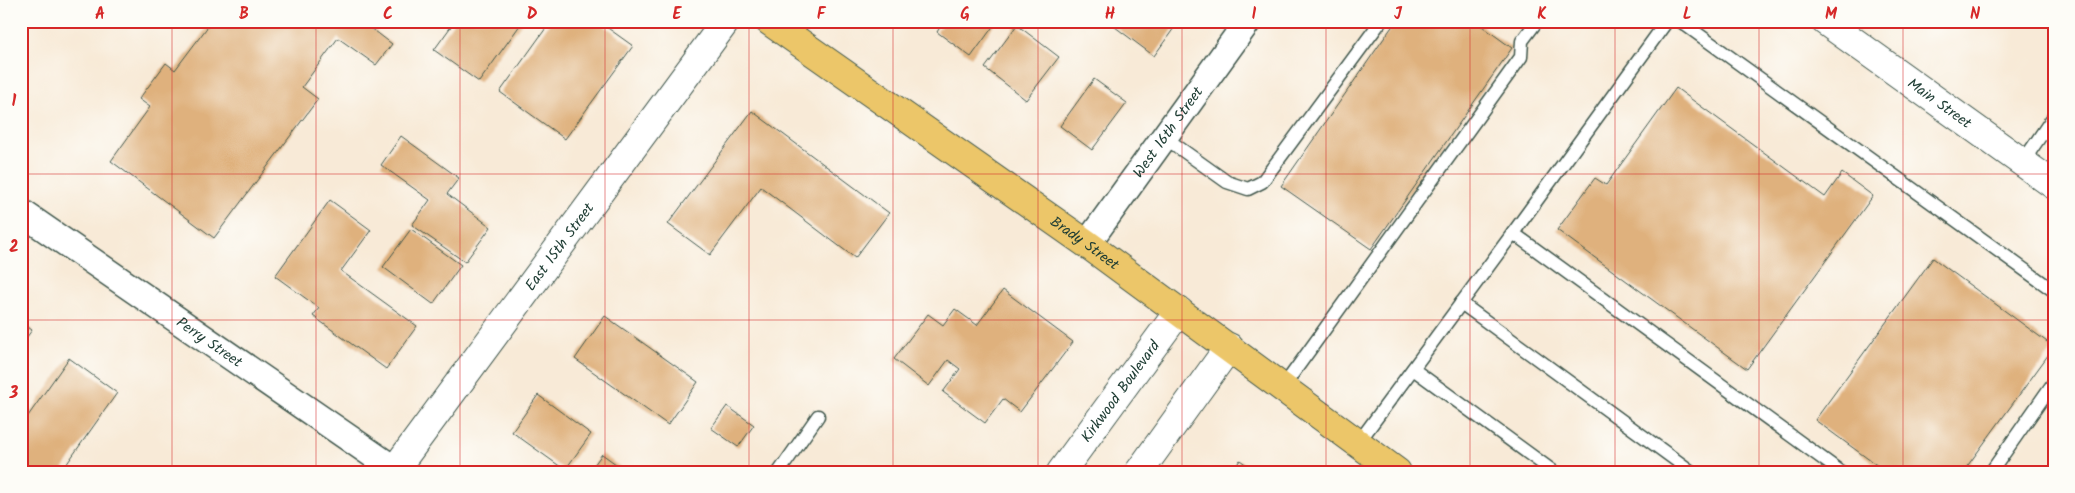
<svg xmlns="http://www.w3.org/2000/svg" width="2075" height="493" font-family="Kalam,sans-serif">
	<style>
		.building { fill: #dfb17d }
		.lines { fill: none; stroke-linecap: round; stroke-linejoin: round }
		.service-casing { stroke: #40574c; stroke-width: 15 }
		.minor-casing { stroke: #40574c; stroke-width: 29 }
		.tertiary-casing { stroke: #40574c; stroke-width: 30 }
		.trunk-casing { stroke: #40574c; stroke-width: 30 }
		.service { stroke: #fff; stroke-width: 12 }
		.minor { stroke: #fff; stroke-width: 26 }
		.tertiary { stroke: #fff; stroke-width: 28 }
		.trunk { stroke: #ecc669; stroke-width: 28 }
		.grid { fill: none; stroke: #d62828; stroke-width: 1; stroke-opacity: 0.55 }
		.labels { text-anchor: middle; stroke-width: 4.5; stroke-linejoin: round; paint-order: stroke }
		.street-label { font-size: 15px; fill: #1f3d34; stroke: #fdfcf7 }
		.neatline { fill: none; stroke: #d62828; stroke-width: 2 }
		.grid-label { font-size: 16px; text-anchor: middle; font-weight: bold; fill: #d62828 }
	</style>
	<rect width="100%" height="100%" fill="#fdfcf7"/>
	<filter id="ink" filterUnits="userSpaceOnUse"><feTurbulence type="fractalNoise" baseFrequency=".02" numOctaves="2"/><feDisplacementMap in="SourceGraphic" scale="10" xChannelSelector="R" yChannelSelector="G"/><feConvolveMatrix kernelMatrix="1 2 1 2 8 2 1 2 1" color-interpolation-filters="sRGB"/></filter>
	<filter id="wash" filterUnits="userSpaceOnUse"><feTurbulence type="fractalNoise" baseFrequency=".0096" numOctaves="4" result="noise"/><feDisplacementMap in="SourceGraphic" scale="20" xChannelSelector="R" yChannelSelector="G"/><feGaussianBlur stdDeviation="1.12" result="paint"/><feColorMatrix in="noise" values="0 0 0 0 0 0 0 0 0 0 0 0 0 0 0 0 0 1.4 0 .05"/><feComposite in="paint" operator="in"/></filter>
	<g filter="url(#wash)">
		<rect width="100%" height="100%" fill="#f8ead7"/>
		<g id="blocks">
			<g class="building">
				<polygon points="212,21 362,21 392,44 376,65 338,38 302,87 318,99 214,238 111,161 150,107 139,99 166,63 175,70"/>
				<polygon points="455,21 523,21 479,82 434,50"/>
				<polygon points="551,21 598,21 633,46 565,139 500,92"/>
				<polygon points="944,21 997,21 971,57 937,32"/>
				<polygon points="1107,21 1179,21 1154,56"/>
				<polygon points="1396,21 1475,21 1512,48 1371,249 1281,186"/>
				<polygon points="1017,25 1059,57 1026,100 985,68"/>
				<polygon points="1094,79 1127,103 1092,150 1060,126"/>
				<polygon points="1676,88 1825,197 1842,173 1873,196 1747,369 1557,230 1595,178 1606,185"/>
				<polygon points="752,111 889,213 855,258 761,187 710,255 668,224"/>
				<polygon points="401,136 459,178 447,194 491,227 465,262 412,225 430,200 381,165"/>
				<polygon points="330,200 371,230 341,271 417,326 386,369 313,316 319,308 275,276"/>
				<polygon points="411,229 461,265 433,304 383,267"/>
				<polygon points="1933,258 2054,347 1963,472 1886,472 1815,420"/>
				<polygon points="1003,290 1073,342 1020,412 1003,399 985,423 943,392 960,369 948,360 929,386 894,359 928,314 943,325 955,309 977,325"/>
				<polygon points="605,316 698,382 668,425 575,359"/>
				<polygon points="21,322 32,330 21,345"/>
				<polygon points="69,358 117,393 61,472 21,472 21,411 28,416"/>
				<polygon points="538,395 591,434 565,470 512,432"/>
				<polygon points="727,406 754,425 738,447 711,428"/>
				<polygon points="602,454 627,472 589,472"/>
				<polygon points="1240,460 1256,472 1232,472"/>
			</g>
		</g>
	</g>
	<g filter="url(#ink)">
		<use href="#blocks" fill-opacity="0" stroke="#40574c" stroke-width="1"/>
		<g class="lines">
			<defs>
				<g id="service">
					<polyline points="1680,21 2054,291"/>
					<polyline points="1164,137 1227,182 1248,189 1262,182 1381,21"/>
					<polyline points="2022,163 2054,116"/>
					<polyline points="1513,233 1667,21"/>
					<polyline points="1461,303 1692,472"/>
					<polyline points="1413,369 1554,472"/>
					<polyline points="1283,387 1521,57 1522,41 1537,21"/>
					<polyline points="1358,443 1513,233 1841,472"/>
					<polyline points="779,472 818,416"/>
					<polyline points="1991,472 2054,382"/>
				</g>
				<g id="minor">
					<path id="s1" d="M21,212L398,472"/>
					<path id="s2" d="M1087,244L1248,21"/>
				</g>
				<g id="tertiary">
					<path id="s3" d="M1825,21L2054,185"/>
					<path id="s4" d="M393,472L726,21"/>
					<path id="s5" d="M1061,472L1179,311"/>
					<polyline points="1139,472 1229,347"/>
				</g>
				<g id="trunk">
					<path id="s6" d="M769,21L1087,244L1397,472"/>
				</g>
			</defs>
			<use href="#service" class="service-casing"/>
			<use href="#minor" class="minor-casing"/>
			<use href="#tertiary" class="tertiary-casing"/>
			<use href="#trunk" class="trunk-casing"/>
			<use href="#service" class="service"/>
			<use href="#minor" class="minor"/>
			<use href="#tertiary" class="tertiary"/>
			<use href="#trunk" class="trunk"/>
		</g>
	</g>
	<path class="grid" d="M172,21V472M316,21V472M460,21V472M605,21V472M749,21V472M893,21V472M1038,21V472M1182,21V472M1326,21V472M1470,21V472M1615,21V472M1759,21V472M1903,21V472M21,174H2054M21,320H2054"/>
	<g class="labels">
		<g class="street-label">
			<text dy="5" stroke="none"><textPath href="#s3" startOffset="141">Main Street</textPath></text>
			<text dy="5" stroke="none"><textPath href="#s2" startOffset="138">West 16th Street</textPath></text>
			<text dy="5" stroke="none"><textPath href="#s6" startOffset="386">Brady Street</textPath></text>
			<text dy="5" stroke="none"><textPath href="#s4" startOffset="280">East 15th Street</textPath></text>
			<text dy="5" stroke="none"><textPath href="#s1" startOffset="229">Perry Street</textPath></text>
			<text dy="5" stroke="none"><textPath href="#s5" startOffset="100">Kirkwood Boulevard</textPath></text>
		</g>
	</g>
	<rect width="2075" height="493" fill="none" stroke="#fdfcf7" stroke-width="55"/>
	<rect x="28" y="28" width="2020" height="438" class="neatline"/>
	<g class="grid-label">
		<text x="100" y="19">A</text>
		<text x="244" y="19">B</text>
		<text x="388" y="19">C</text>
		<text x="532" y="19">D</text>
		<text x="677" y="19">E</text>
		<text x="821" y="19">F</text>
		<text x="965" y="19">G</text>
		<text x="1110" y="19">H</text>
		<text x="1254" y="19">I</text>
		<text x="1398" y="19">J</text>
		<text x="1542" y="19">K</text>
		<text x="1687" y="19">L</text>
		<text x="1831" y="19">M</text>
		<text x="1975" y="19">N</text>
		<text x="14" y="106">1</text>
		<text x="14" y="252">2</text>
		<text x="14" y="398">3</text>
	</g>
</svg>
